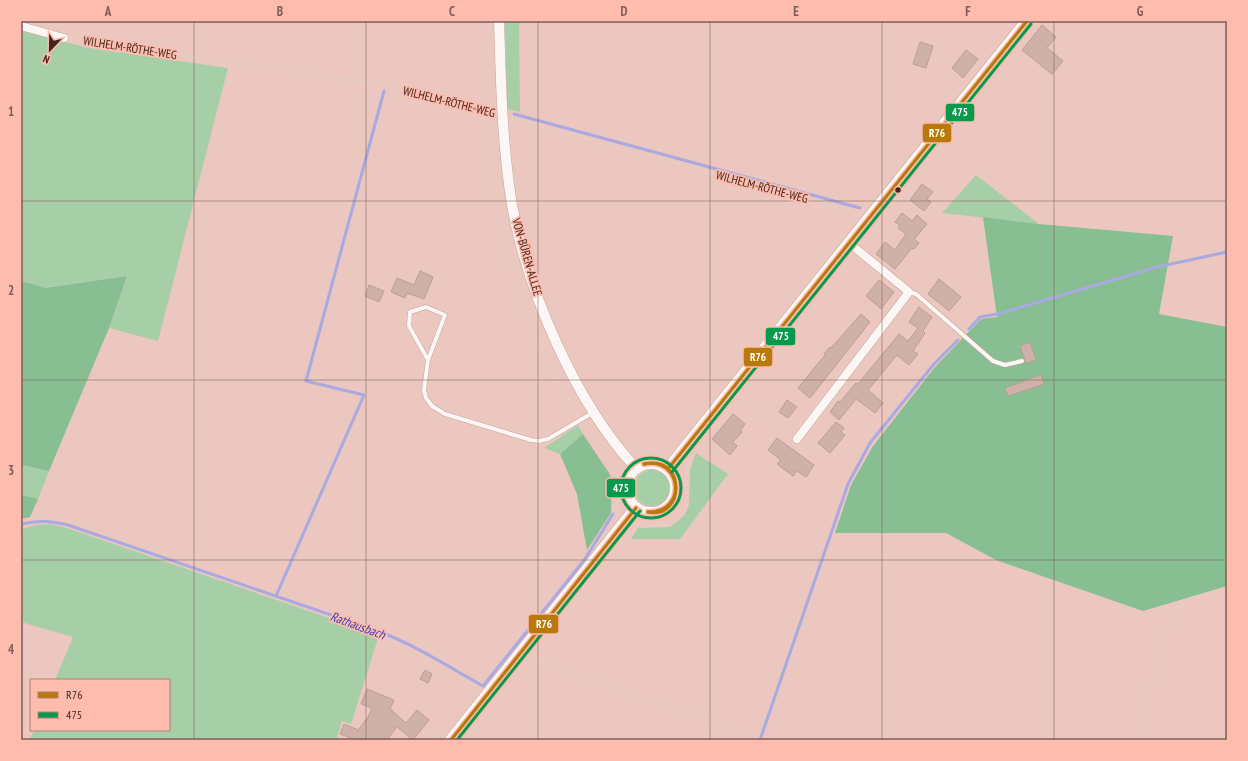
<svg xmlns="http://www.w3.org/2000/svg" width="1248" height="761" font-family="'PT Sans Narrow',sans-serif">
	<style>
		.green { fill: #a7cfa7 }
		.forest { fill: #87be92 }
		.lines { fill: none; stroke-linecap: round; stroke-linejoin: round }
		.stream { stroke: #a8aae1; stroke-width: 3 }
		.building { fill: #d0b1aa; stroke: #bc9e97 }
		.service-casing { stroke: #c4a59f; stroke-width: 5 }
		.minor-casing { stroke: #c4a59f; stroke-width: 9 }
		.tertiary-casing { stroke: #c4a59f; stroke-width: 11 }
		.secondary-casing { stroke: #c4a59f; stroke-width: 13 }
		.path { stroke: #e1d5d3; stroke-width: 2; stroke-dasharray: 1 3; stroke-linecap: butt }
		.service { stroke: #fcf7f5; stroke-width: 4 }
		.minor { stroke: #fcf7f5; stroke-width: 8 }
		.tertiary { stroke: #fcf7f5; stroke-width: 10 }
		.secondary { stroke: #fcf7f5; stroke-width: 12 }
		.bus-1-casing { stroke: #fdbcad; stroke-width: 6 }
		.bus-2-casing { stroke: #fdbcad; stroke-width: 6 }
		.bus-1 { stroke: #b9790b; stroke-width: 3 }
		.bus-2 { stroke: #07994c; stroke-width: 3 }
		.grid { fill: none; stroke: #7f5e57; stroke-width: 1; stroke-opacity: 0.55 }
		.bus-dot { fill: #45261f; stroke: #fdbcad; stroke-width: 1.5 }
		.labels { text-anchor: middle; stroke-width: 3.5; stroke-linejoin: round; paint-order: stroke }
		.street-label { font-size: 12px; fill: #45261f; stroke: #fdbcad }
		.water-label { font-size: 13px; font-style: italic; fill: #393fb6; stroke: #fdbcad }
		.line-badge { stroke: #fdbcad; stroke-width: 1.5 }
		.badge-label { font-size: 11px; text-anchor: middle; font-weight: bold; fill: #fff }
		.neatline { fill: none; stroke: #7f5e57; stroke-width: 1.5 }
		.grid-label { font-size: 13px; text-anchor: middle; font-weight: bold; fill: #7f5e57 }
	</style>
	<rect width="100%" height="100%" fill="#ebc7bf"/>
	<g class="green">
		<polygon points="505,21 519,21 520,112 507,109"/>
		<polygon points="21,31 89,48 228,68 158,341 109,328 127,276 44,288 21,281"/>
		<polygon points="976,175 1039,224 942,213"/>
		<polygon points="578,425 583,434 560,454 544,448"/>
		<polygon points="696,453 728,474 680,539 631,539 638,528 670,527 685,515 689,505 690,470"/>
		<polygon points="21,465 49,471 38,499 21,495"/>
		<circle cx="652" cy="488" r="18"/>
		<polygon points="51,524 67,528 379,635 351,724 342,721 336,740 30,740 34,730 169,730 169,680 55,680 73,637 21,622 21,529 37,525"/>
	</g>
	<g class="forest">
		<polygon points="983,217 1039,224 1173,236 1159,314 1227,327 1227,586 1143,611 996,560 946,533 835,533 851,485 873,446 935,367 981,319 997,317"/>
		<polygon points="127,276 109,328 49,471 21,465 21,281 45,288"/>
		<polygon points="583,434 609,473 612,480 611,513 587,550 577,494 560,454"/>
		<polygon points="21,495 38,499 30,517 21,519"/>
	</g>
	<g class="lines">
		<g class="stream">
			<polyline points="514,114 860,208"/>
			<polyline points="969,329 980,317 998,314 1157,267 1227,252"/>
			<path d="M21,524C39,520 50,521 68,525L378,631C415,645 449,667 483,686L585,559L613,514"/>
			<polyline points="276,596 364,395 306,381 384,91"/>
			<polyline points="760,740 848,484 870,443 934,364 958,340"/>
		</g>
	</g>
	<g class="building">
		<polygon points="1042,25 1056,37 1047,48 1063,61 1052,74 1022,50"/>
		<polygon points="920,42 933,46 926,68 913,64"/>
		<polygon points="966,50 978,59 963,78 952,68"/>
		<polygon points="922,184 933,192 927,199 931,202 924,211 910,200"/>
		<polygon points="902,213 912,221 917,215 927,224 914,239 919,243 914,249 912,248 895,269 876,254 885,242 895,250 906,234 898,228 900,225 895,222"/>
		<polygon points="420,271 433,277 424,299 407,293 405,298 391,292 397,278 414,285"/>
		<polygon points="939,279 961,297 949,311 928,294"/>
		<polygon points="879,280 894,292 881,309 866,296"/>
		<polygon points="369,285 384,291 379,302 365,296"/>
		<polygon points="919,307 932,317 923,331 925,333 913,351 918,354 909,365 897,355 868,390 883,403 875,413 856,399 839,420 830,412 838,401 840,402 856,383 858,384 899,334 908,341 918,328 909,322"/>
		<polygon points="861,314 870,322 810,398 798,388 825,355 824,354 830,347 831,348"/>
		<polygon points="1030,342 1036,360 1026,363 1020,346"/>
		<polygon points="1041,375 1044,384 1008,396 1005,388"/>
		<polygon points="787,400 797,407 788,418 779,412"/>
		<polygon points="733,414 745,424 740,431 742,432 733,442 737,446 730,455 712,439"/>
		<polygon points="836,422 844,428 841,432 845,435 830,453 818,443"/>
		<polygon points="777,438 814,465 806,477 797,471 793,476 777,464 781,460 768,450"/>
		<polygon points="425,670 432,674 428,683 420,679"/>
		<polygon points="367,689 394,700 390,709 406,723 417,710 429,720 413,740 397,727 387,740 356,740 340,734 344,724 358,730 368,717 372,708 361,704"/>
	</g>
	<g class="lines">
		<defs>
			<g id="service">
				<polyline points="909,292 916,294 993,361 1005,365 1022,361"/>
				<polyline points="428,360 445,315 426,307 410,312 409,326 428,360 424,390 426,398 432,406 445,414 531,440 539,441 548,439 594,412"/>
			</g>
			<g id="minor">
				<polyline points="21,26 64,38"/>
				<polyline points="797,439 909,292 849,243"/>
			</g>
			<path id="tertiary" d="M499,21C501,83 502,144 512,205C527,290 576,404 636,468"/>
			<g id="secondary">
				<circle cx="651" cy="488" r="25"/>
				<polyline points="668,469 1027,21"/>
				<polyline points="451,740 636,508"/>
			</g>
		</defs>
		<use href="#service" class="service-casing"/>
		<use href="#minor" class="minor-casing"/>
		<use href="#tertiary" class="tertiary-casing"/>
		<use href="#secondary" class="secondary-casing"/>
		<g class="path">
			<path d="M485,21C486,66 486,112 490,158C498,249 531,336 578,414"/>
			<polyline points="71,39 176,55 293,70 384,85 487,114 494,114"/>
			<polyline points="512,118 860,214"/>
			<polyline points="740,397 791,435"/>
			<path d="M584,424L616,472C620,485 614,499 619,512"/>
			<polyline points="636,452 650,450 667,452"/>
			<polyline points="688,466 690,459"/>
			<polyline points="616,472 620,465"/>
			<polyline points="634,529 637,526 669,525 683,514 687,506 688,466"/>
			<polyline points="528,659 758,736"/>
			<polyline points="1143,740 1149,693 1164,637 1173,616 1184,602"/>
		</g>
		<use href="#service" class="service"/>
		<use href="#minor" class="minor"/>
		<use href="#tertiary" class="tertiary"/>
		<use href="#secondary" class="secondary"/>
		<defs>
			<g id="bus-1">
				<path d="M644,464C687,454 685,520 648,512"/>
				<path d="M644,464C681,456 689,512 648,512"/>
				<polyline points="668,469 1027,21"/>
				<polyline points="451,740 636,508"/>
			</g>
			<g id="bus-2">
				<circle cx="651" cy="488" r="30"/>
				<polyline points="672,472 1031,24"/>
				<polyline points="457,740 640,511"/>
			</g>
		</defs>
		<use href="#bus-1" class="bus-1-casing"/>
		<use href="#bus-2" class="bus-2-casing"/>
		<use href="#bus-1" class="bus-1"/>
		<use href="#bus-2" class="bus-2"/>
	</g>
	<path class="grid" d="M194,21V740M366,21V740M538,21V740M710,21V740M882,21V740M1054,21V740M21,201H1227M21,380H1227M21,560H1227"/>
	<circle class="bus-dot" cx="898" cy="190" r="3.5"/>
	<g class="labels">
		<g class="street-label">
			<text transform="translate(130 48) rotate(9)" y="4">WILHELM-RÖTHE-WEG</text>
			<text transform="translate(449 102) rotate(14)" y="4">WILHELM-RÖTHE-WEG</text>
			<text transform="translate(762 187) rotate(15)" y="4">WILHELM-RÖTHE-WEG</text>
			<text transform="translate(527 257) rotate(74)" y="4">VON-BÜREN-ALLEE</text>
		</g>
		<g class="water-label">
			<text transform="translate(358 625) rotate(20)" y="5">Rathausbach</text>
		</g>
	</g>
	<g class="line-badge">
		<rect x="945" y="103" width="30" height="19" rx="4" fill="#07994c"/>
		<rect x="922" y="123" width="30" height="20" rx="4" fill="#b9790b"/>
		<rect x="765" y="327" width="31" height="19" rx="4" fill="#07994c"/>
		<rect x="743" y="347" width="30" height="20" rx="4" fill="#b9790b"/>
		<rect x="606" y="478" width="30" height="20" rx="4" fill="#07994c"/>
		<rect x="528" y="614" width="31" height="20" rx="4" fill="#b9790b"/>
	</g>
	<g class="badge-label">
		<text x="960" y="116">475</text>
		<text x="937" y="137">R76</text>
		<text x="781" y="340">475</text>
		<text x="758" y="361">R76</text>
		<text x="621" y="492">475</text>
		<text x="544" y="628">R76</text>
	</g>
	<rect width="1248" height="761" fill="none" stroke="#fdbcad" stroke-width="44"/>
	<rect x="30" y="679" width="140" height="52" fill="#fdbcad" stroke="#b38074"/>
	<rect x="38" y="692" width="20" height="6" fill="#b9790b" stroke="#b38074"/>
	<text x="66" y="699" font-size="12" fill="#45261f">R76</text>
	<rect x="38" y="712" width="20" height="6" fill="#07994c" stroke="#b38074"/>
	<text x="66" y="719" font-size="12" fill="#45261f">475</text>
	<g transform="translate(50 50) rotate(202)" stroke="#fdbcad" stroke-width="3" paint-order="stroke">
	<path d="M0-3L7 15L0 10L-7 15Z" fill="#45261f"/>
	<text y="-6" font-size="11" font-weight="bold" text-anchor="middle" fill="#45261f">N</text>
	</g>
	<rect x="22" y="22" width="1204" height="717" class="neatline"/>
	<g class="grid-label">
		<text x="108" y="16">A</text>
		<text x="280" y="16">B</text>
		<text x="452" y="16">C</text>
		<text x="624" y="16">D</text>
		<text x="796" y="16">E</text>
		<text x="968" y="16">F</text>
		<text x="1140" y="16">G</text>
		<text x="11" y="116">1</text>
		<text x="11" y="295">2</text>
		<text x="11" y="475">3</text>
		<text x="11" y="654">4</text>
	</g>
</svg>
